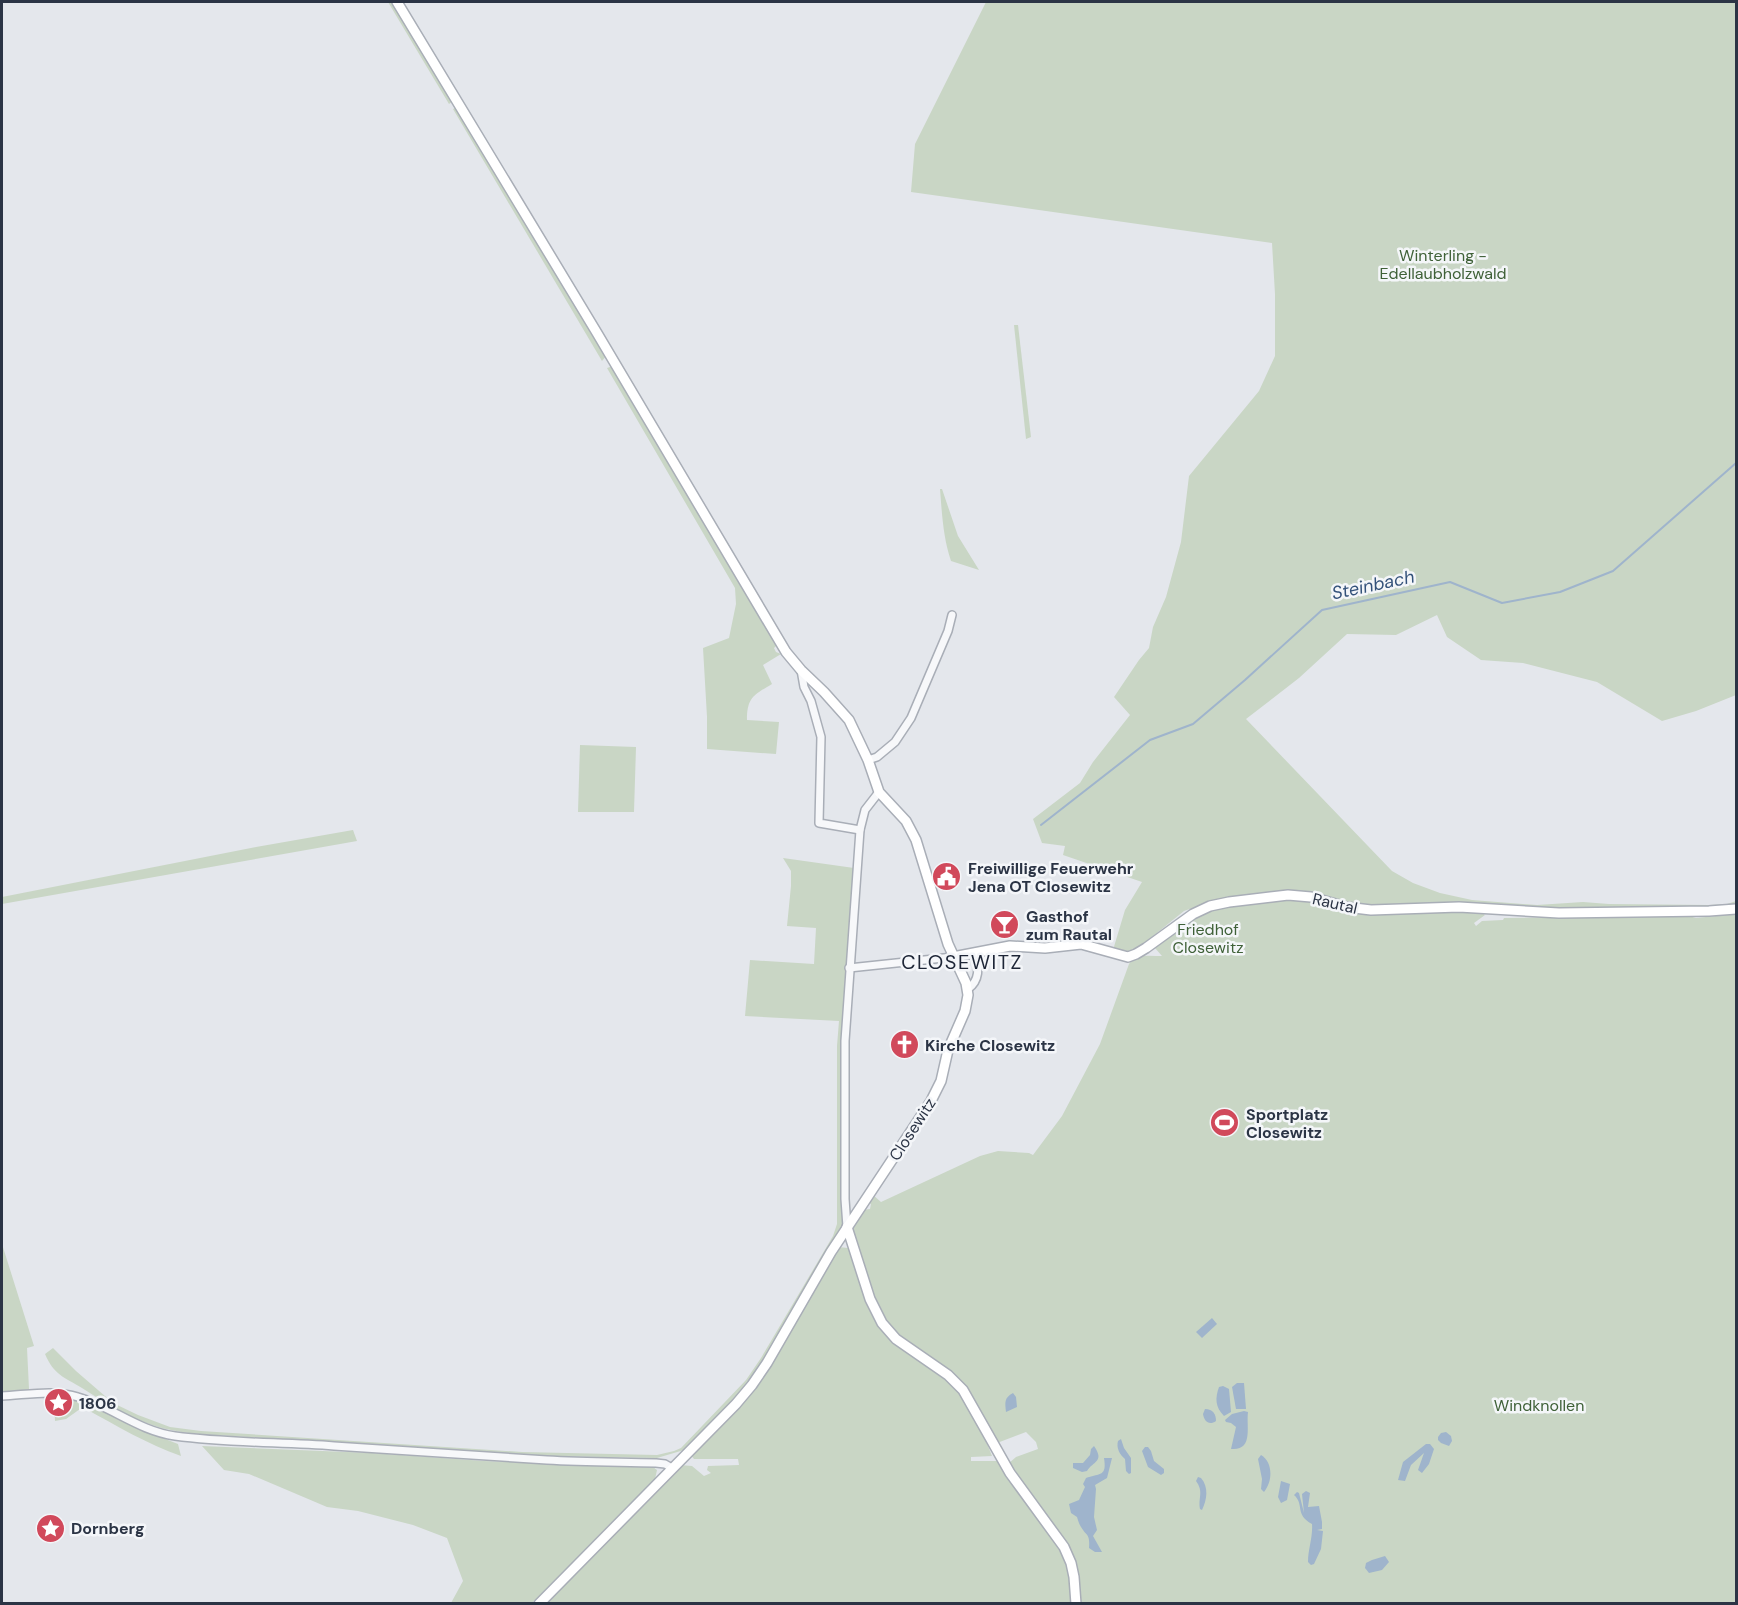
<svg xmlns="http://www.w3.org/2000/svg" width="1738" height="1605" font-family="'DM Sans',sans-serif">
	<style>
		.green { fill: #c9d6c5 }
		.water { fill: #9fb4cc }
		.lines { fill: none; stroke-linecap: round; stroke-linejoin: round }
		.stream { stroke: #9fb4cc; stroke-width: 2 }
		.street-casing { stroke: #a9aeb7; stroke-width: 10 }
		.secondary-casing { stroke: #a9aeb7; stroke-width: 12 }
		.street { stroke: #f7f8fa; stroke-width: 7 }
		.secondary { stroke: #fff; stroke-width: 9 }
		.labels { text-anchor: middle; stroke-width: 5; stroke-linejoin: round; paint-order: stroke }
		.park-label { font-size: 16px; fill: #3f6138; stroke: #f4f6f9 }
		.poi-label { font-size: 16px; font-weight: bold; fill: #2b3445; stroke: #f4f6f9; text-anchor: start }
		.street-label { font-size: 16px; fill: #2b3445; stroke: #f4f6f9 }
		.water-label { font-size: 18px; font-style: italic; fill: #34527a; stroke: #f4f6f9 }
		.quarter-label { font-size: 20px; letter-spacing: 1.5px; fill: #1d2536; stroke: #f4f6f9 }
	</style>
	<rect width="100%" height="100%" fill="#e4e7ec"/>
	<g class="green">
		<polygon points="388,2 394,2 453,101 449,104"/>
		<polygon points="986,2 1736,2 1736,695 1696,711 1662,721 1597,682 1523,663 1481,660 1447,637 1437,615 1396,635 1347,634 1299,678 1246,719 1392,871 1413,883 1440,893 1472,900 1537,905 1583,902 1609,904 1709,905 1727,904 1736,901 1736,905 1727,907 1559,909 1360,906 1313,894 1287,891 1229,898 1209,902 1184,911 1142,945 1129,951 1113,950 1125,910 1142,882 1063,855 1065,846 1042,843 1033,819 1080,783 1093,762 1130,715 1114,697 1139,660 1149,648 1153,627 1166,597 1181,542 1189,476 1259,391 1275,356 1275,294 1272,243 911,192 915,144"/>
		<polygon points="457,107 607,355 602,361 453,109"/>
		<polygon points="1014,325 1018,325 1031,437 1026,439"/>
		<path d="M613,366L740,585L777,645L774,648L776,652L781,654L763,665L772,684C754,695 747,697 747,720L779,722L776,754L707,749V717L703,648L729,638L736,604L735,588L607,368Z"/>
		<path d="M940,489H942L958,536L979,570L951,561C943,537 942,514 940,489Z"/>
		<polygon points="580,745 636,747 634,812 578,812"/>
		<polygon points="353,830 357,841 2,904 2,897 256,847"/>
		<path d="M783,858L854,868L844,1022L843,1225L764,1361L749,1383L713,1422L684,1450L657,1458L550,1456L199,1434C189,1433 180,1432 171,1430C139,1424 109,1405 82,1388C64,1377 54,1375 45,1354L53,1348L76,1371L113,1403L138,1415L170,1427L201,1431L522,1452L657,1455L674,1451L681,1448L746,1380L761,1358L833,1236L837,1224V1046L839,1021L745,1016L750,960L814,964L816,928L787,926L791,886V871Z"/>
		<path d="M1290,898L1310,900L1345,910L1481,912L1485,915L1474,923L1476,926L1482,921L1503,920L1504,918L1685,915L1696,918L1736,914V1603H1079L1077,1573L1008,1464L1016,1457L1038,1449L1036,1442L1026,1432L997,1443L977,1407L899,1337L886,1320L878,1307L854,1236V1225L863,1210L870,1209L871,1204L867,1202L873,1195L881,1202L980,1156L998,1151L1029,1153L1033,1155L1062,1116L1100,1044L1129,964C1136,953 1150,956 1162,956L1155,948L1158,943C1174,931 1191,917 1210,910C1234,902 1265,901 1290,898Z"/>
		<polygon points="2,1244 34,1346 27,1348 29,1389 20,1392 2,1393"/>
		<path d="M838,1247L848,1248L851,1253L879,1326C896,1349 922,1360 945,1377C965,1393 983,1432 992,1456L971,1457V1461H998L1060,1549L1069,1574L1072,1604H545L680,1465L692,1466L704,1476L711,1473L707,1470L708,1466L739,1465L738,1459H694L690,1454L738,1406Z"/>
		<path d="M54,1396C82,1398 105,1412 129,1424C145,1431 162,1438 178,1444L181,1456C147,1444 117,1426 86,1409H80L66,1419L55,1421Z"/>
		<polygon points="202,1446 372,1453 484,1461 653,1467 657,1470 655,1479 532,1603 451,1603 463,1581 447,1538 413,1525 358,1511 327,1507 249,1474 224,1470"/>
	</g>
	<g class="water">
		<polygon points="1212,1318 1217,1324 1202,1338 1196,1332"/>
		<polygon points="1237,1383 1244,1383 1246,1409 1236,1409 1232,1387"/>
		<path d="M1223,1386L1229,1389L1231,1412L1224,1416C1215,1407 1215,1398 1219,1387Z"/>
		<path d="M1013,1393L1016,1397L1017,1407L1006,1412C1005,1402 1004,1398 1013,1393Z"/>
		<path d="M1205,1409C1213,1409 1216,1414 1216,1421C1209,1426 1204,1421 1203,1414Z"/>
		<path d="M1244,1411L1248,1412C1246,1426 1254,1451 1231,1449L1236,1427L1231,1423L1226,1422L1225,1420L1232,1414Z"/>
		<polygon points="1446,1432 1451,1436 1452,1441 1449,1446 1441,1443 1438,1440 1438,1437 1441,1433"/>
		<path d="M1121,1439L1124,1448L1131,1458V1473L1129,1474L1126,1471L1125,1459C1120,1455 1116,1448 1118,1441Z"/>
		<polygon points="1426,1444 1430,1444 1434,1449 1429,1464 1422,1473 1418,1470 1424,1453 1411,1465 1405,1481 1398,1480 1403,1462"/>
		<path d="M1094,1446C1105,1462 1093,1461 1087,1471L1082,1472L1073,1468V1463H1083L1090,1455L1091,1449Z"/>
		<polygon points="1145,1447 1148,1447 1151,1451 1154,1461 1164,1469 1164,1473 1161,1475 1148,1467 1142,1451"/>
		<path d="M1261,1455C1273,1462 1273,1481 1264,1492L1261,1489L1262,1479L1258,1459Z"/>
		<path d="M1104,1458H1112L1107,1478L1095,1485L1096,1489L1094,1517L1097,1530L1093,1536L1102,1552H1095L1089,1548C1090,1533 1087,1537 1081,1527C1079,1524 1078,1520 1077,1517L1071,1513L1069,1504L1079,1500L1085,1487L1083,1484L1086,1478C1100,1473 1107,1477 1104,1458Z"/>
		<path d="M1198,1477L1201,1478C1209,1487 1207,1500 1202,1510L1200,1509C1198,1497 1204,1492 1196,1481Z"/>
		<polygon points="1281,1481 1290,1484 1287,1500 1281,1503 1278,1497"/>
		<path d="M1306,1491L1310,1493L1308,1507L1319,1506L1322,1522V1529L1317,1530L1323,1531L1321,1549L1314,1564L1311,1565L1308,1562C1308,1549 1313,1537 1312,1524C1294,1514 1305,1505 1294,1495L1297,1492L1299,1493L1304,1513L1302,1494Z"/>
		<polygon points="1385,1556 1389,1562 1382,1570 1369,1573 1365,1568 1366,1563 1372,1560"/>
	</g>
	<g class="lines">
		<polyline class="stream" points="1041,825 1150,740 1193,724 1245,680 1322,610 1450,582 1502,603 1560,592 1613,571 1736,463"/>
		<defs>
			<g id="street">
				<polyline points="801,670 804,687 811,701 821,737 819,823 860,830"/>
				<polyline points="868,760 877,757 895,742 911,718 948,631 952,615"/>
				<polyline points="849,968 953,957"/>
				<path d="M968,989C981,980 978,966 976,952"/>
				<polyline points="847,1227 845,1199 845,1041 860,830 865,810 879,792"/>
				<path d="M2,1396C26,1395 54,1389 78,1397C112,1407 139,1431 175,1436C228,1443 281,1442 334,1446C405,1450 476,1456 547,1460C583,1462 620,1462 656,1463L665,1464L672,1468"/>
			</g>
			<g id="secondary">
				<polyline points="397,2 597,333 786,652 801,670 824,692 849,720 868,760 879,792 906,821 916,840 948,944 966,983 968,995 965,1011 948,1050 941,1081 931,1101 831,1252 767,1363 752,1385 736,1404 539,1604"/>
				<polyline points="953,957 1010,946 1045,948 1081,944 1128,957 1136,954 1146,948 1193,914 1210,906 1229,902 1288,895 1311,897 1346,907 1371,910 1459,907 1559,913 1709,911 1736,909"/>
				<polyline points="847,1227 870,1299 882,1323 896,1339 948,1375 963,1390 1010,1473 1064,1547 1071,1563 1074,1577 1076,1604"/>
			</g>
		</defs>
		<use href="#street" class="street-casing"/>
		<use href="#secondary" class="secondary-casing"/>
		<use href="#street" class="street"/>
		<use href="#secondary" class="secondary"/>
	</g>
	<defs>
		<symbol id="civic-disc" viewBox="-11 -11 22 22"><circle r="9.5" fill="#d1495b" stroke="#f4f6f9"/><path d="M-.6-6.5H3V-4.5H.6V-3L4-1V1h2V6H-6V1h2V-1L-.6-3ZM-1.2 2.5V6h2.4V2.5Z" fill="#fff"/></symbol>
		<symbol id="bar-disc" viewBox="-11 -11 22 22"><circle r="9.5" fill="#d1495b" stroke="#f4f6f9"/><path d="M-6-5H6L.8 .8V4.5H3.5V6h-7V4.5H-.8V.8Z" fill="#fff"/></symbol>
		<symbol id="church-disc" viewBox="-11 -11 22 22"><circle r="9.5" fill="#d1495b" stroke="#f4f6f9"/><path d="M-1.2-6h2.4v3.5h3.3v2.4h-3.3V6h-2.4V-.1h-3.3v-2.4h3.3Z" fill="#fff"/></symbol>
		<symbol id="stadium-disc" viewBox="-11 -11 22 22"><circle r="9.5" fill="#d1495b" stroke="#f4f6f9"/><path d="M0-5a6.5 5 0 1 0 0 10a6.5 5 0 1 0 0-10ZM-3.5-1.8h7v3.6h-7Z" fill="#fff"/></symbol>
		<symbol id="sight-disc" viewBox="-11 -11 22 22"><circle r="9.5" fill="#d1495b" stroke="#f4f6f9"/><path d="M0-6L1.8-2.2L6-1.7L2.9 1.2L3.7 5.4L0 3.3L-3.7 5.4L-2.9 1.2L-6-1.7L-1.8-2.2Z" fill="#fff"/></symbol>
	</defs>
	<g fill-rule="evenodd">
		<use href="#civic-disc" x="930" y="860" width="33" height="33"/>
		<use href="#bar-disc" x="988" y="908" width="33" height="33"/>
		<use href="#church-disc" x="888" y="1028" width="33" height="33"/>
		<use href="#stadium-disc" x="1208" y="1106" width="33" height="33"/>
		<use href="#sight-disc" x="42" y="1386" width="33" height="33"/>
		<use href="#sight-disc" x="34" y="1512" width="33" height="33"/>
	</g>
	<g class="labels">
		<g class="park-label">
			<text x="1443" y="261">Winterling -<tspan x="1443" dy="18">Edellaubholzwald</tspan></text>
			<text x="1208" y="935">Friedhof<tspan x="1208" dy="18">Closewitz</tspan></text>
			<text x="1539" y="1411">Windknollen</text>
		</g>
		<g class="poi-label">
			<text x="968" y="874">Freiwillige Feuerwehr<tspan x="968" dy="18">Jena OT Closewitz</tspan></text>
			<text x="1026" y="922">Gasthof<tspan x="1026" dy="18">zum Rautal</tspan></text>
			<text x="925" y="1051">Kirche Closewitz</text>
			<text x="1246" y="1120">Sportplatz<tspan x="1246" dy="18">Closewitz</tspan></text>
			<text x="79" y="1409">1806</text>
			<text x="71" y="1534">Dornberg</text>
		</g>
		<g class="street-label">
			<text transform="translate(1335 903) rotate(13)" y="6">Rautal</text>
			<text transform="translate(912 1129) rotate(-57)" y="6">Closewitz</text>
		</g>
		<g class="water-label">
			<text transform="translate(1373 585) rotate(-12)" y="6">Steinbach</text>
		</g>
		<g class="quarter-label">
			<text x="962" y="969">CLOSEWITZ</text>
		</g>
	</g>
	<rect width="1738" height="1605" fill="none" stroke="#2b3445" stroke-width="6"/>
</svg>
